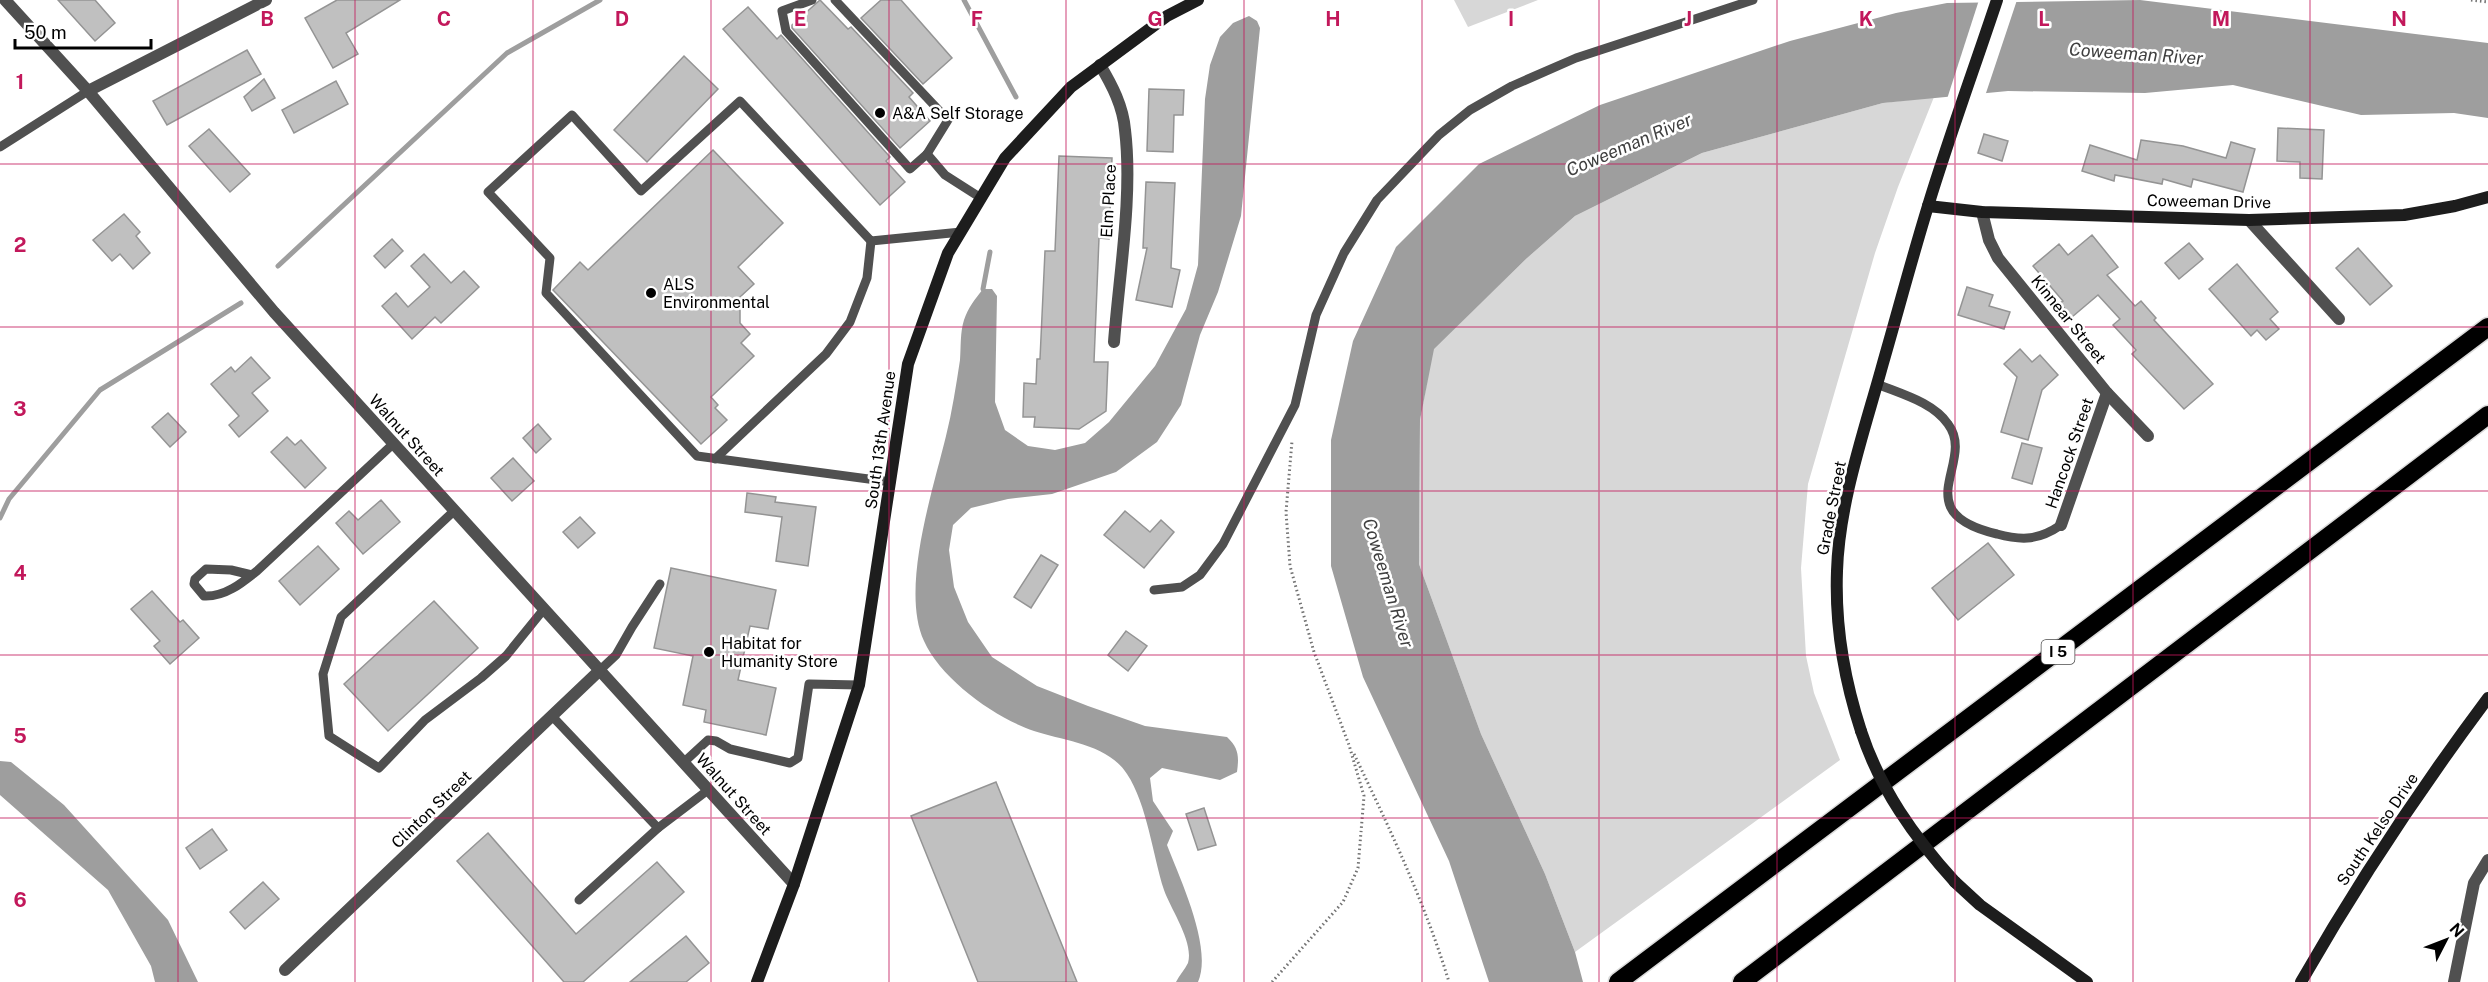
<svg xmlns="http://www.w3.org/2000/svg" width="2488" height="982" font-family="'Public Sans',sans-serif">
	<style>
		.green { fill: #d7d7d7 }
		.water { fill: #9e9e9e }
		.pier { fill: #fff }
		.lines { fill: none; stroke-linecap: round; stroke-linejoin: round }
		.stream { stroke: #9e9e9e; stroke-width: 5 }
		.building { fill: #c0c0c0; stroke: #949494; stroke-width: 1.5 }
		.highway-casing { stroke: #dbdbdb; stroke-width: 21 }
		.path { stroke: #727272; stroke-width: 3; stroke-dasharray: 1.5 3; stroke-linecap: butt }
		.lane { stroke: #505050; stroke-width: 9 }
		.street { stroke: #505050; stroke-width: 12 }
		.secondary { stroke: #1d1d1d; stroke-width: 12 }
		.highway { stroke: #000; stroke-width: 18 }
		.secondary-bridge { stroke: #1d1d1d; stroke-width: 12 }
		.grid { fill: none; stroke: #c2185b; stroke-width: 1.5; stroke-opacity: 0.55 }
		.poi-dot { fill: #000; stroke: #fff; stroke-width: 2 }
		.labels { text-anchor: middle; stroke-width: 5; stroke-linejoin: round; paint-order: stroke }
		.shield { fill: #fff; stroke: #4c4c4c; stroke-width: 1.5 }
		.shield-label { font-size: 15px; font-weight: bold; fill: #000 }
		.poi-label { font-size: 16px; fill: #000; stroke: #fff; text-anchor: start }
		.street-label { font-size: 16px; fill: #000; stroke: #fff }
		.water-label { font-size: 18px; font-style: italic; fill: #3f3f3f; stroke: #fff }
		.grid-label { font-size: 20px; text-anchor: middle; font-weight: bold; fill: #c2185b; stroke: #fff; stroke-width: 5; stroke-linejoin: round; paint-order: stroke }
	</style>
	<rect width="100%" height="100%" fill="#fff"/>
	<g class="green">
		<polygon points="1454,0 1538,0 1468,27"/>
		<polygon points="1934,97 1898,187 1875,253 1808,484 1801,568 1806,656 1814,693 1840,760 1575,952 1545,874 1481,734 1419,564 1420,420 1433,349 1526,259 1575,216 1702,153 1883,103"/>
	</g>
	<g class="water">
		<polygon points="2140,0 2488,43 2488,118 2454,113 2361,115 2233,85 2145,93 2008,91 1883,103 1702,153 1575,216 1526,259 1434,349 1420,420 1419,564 1481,734 1545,874 1575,952 1583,982 1489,982 1449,861 1363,677 1331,566 1331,440 1353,341 1396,247 1479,164 1600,105 1790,41 1896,13 1947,3"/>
		<path d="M1249,16L1257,21L1260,28L1241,216L1218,292L1200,335L1181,405L1157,442L1116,472L1052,494L1008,499L971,508L953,525L949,550L954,587L968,622L992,657L1037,686L1088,706L1145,726L1227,737C1239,748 1239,757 1237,772L1220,780L1162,768L1150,778L1153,801L1173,831L1167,845C1180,879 1213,948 1198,982H1176C1179,976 1185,969 1188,963C1194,942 1171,910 1164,890C1153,856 1147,804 1127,774C1108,744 1064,741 1034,731C995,718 941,679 924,641C900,589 933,490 946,436C952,412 956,386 960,360C961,348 960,332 964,320C968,308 975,299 983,289H992L997,296L995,402L1005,430L1028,446L1055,450L1085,443L1109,422L1155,366L1186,309L1198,265L1205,99L1210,65L1220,37L1233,23Z"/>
		<polygon points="0,761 11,762 64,805 168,920 198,982 155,982 151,966 108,890 0,795"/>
	</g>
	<polygon class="pier" points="1979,0 2017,0 1985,96 1947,99"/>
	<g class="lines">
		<g class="stream">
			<polyline points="964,0 1016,97"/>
			<polyline points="278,266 507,53 600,0"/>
			<polyline points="983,289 990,252"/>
			<polyline points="0,518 9,499 100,390 241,303"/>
		</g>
	</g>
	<g class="building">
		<polygon points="58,0 95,0 115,23 95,41"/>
		<polygon points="337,0 400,0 346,33 358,54 333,68 305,18"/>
		<polygon points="820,0 848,29 851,27 913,93 909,97 930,121 900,148 792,28 792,25"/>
		<polygon points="881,0 901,0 952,58 923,84 861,18"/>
		<polygon points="748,7 777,39 781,35 890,157 886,161 905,182 880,205 723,29"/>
		<polygon points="247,50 261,74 167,125 153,101"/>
		<polygon points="684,56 718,89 647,162 614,130"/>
		<polygon points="264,79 275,98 252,111 244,97"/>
		<polygon points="336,81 348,104 294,133 282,110"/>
		<polygon points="1149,89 1184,90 1183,115 1174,115 1173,152 1147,151"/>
		<polygon points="2278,128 2324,130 2322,179 2300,178 2300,162 2277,161"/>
		<polygon points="209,129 250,174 230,192 189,146"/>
		<polygon points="1984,134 2008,141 2002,161 1978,153"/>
		<polygon points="2141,140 2183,146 2226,158 2231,142 2255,149 2243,192 2193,179 2191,187 2163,179 2162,184 2115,175 2114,181 2082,171 2090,145 2137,160"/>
		<polygon points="713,150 783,223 738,267 754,284 740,297 740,323 750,334 741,343 754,356 711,397 718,405 715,408 727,420 701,444 553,290 580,262 588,270"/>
		<polygon points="1059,156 1112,158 1109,239 1099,238 1094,362 1108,362 1106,411 1079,429 1034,427 1035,417 1023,417 1024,383 1036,384 1037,359 1040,359 1045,251 1055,251"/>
		<polygon points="1146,182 1175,183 1171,268 1180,270 1172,307 1136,300 1147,248 1143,248"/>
		<polygon points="124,214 140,232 136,236 150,253 133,269 120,254 112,261 93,240"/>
		<polygon points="2092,235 2118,267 2107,275 2135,306 2141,301 2156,318 2154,320 2213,384 2184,409 2132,354 2136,350 2113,325 2120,319 2098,295 2072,317 2060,303 2063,301 2033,266 2059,244 2068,255"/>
		<polygon points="392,239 403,251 385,268 374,256"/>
		<polygon points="2189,243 2203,259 2179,279 2165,263"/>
		<polygon points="2358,248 2392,286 2370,305 2336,268"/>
		<polygon points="424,254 451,283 464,271 479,287 441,323 435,317 412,339 382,306 396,293 408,307 430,287 411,266"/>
		<polygon points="2237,264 2278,312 2270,319 2279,329 2266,340 2257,330 2251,336 2209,289"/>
		<polygon points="1967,287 1993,295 1989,306 2010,312 2004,329 1958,315"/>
		<polygon points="2020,349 2032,362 2040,355 2058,375 2042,390 2028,440 2001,432 2017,377 2004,364"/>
		<polygon points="251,357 270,378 252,393 268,411 239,437 229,425 239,416 211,384 231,367 235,372"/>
		<polygon points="168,413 186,432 170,447 152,427"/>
		<polygon points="538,424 551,439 536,453 523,438"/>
		<polygon points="287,437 295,445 301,440 326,468 305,488 271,452"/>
		<polygon points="2022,443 2042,448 2032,484 2012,478"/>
		<polygon points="513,458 534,481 512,501 491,478"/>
		<polygon points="747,493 776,497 775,502 816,507 808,566 776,561 782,517 745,512"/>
		<polygon points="381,500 400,522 363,554 336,523 349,511 358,520"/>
		<polygon points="1125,511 1150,532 1161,520 1174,532 1144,568 1104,535"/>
		<polygon points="580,517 595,533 578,548 563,532"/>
		<polygon points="1988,543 2014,575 1958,620 1932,588"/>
		<polygon points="318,546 339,569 300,605 279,581"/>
		<polygon points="1041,555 1058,565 1031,608 1014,597"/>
		<polygon points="671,568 776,590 768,629 750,626 738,680 776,688 766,735 704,722 706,710 683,705 693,656 654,648"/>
		<polygon points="152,591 180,622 183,620 199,638 170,664 154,646 160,641 131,609"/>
		<polygon points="434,601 478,648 388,731 344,684"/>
		<polygon points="1126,631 1147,646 1128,671 1108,655"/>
		<polygon points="996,782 1077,982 978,982 911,816"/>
		<polygon points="1204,808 1216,845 1198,850 1186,814"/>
		<polygon points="212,829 227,850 200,869 186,848"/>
		<polygon points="488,833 576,934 657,862 684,892 583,982 564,982 457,861"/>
		<polygon points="263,882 279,899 245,929 230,912"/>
		<polygon points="686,936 709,963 686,982 630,982"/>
	</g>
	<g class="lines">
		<defs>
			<g id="highway">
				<polyline points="1618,982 2488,327"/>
				<polyline points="1742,982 2488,415"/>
			</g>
		</defs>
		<use href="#highway" class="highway-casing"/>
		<g class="path">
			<polyline points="2471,0 2488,2"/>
			<path d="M1354,754C1390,829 1425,903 1449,982"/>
			<polyline points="1272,982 1343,902 1358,868 1364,796 1349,745 1314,652 1290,566 1286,512 1292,441"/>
		</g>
		<g class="lane">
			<polyline points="812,0 782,11 786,31 910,169 927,154 948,120 835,0"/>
			<polyline points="0,147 88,91"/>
			<polyline points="927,154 945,175 981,198"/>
			<path d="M1877,384C1901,394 1933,402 1948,424C1977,462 1904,512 1997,534C2023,541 2039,540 2061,525"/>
			<polyline points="715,459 826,354 850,322 867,278 871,241"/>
			<polyline points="891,482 697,456 546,293 550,258 488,192 572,115 641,191 740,101 871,241 961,232"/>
			<polyline points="454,511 341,617 323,674 329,736 379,768 425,720 481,678 506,656 544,609"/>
			<path d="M252,575L231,570L206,569L195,579L194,584L204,596C225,597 242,583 258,570L393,444"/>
			<polyline points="1154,590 1182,587 1200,575 1223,544 1295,405 1316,315 1344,253 1377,200 1439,135 1470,110 1512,86 1576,58 1753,0"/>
			<polyline points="599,671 616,655 632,627 660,584"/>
			<polyline points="552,716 658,828 708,790"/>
			<polyline points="683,763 708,740 716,741 730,749 790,763 798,758 809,684 859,685"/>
			<polyline points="579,900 658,828"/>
		</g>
		<g class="street">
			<polyline points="5,0 88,91 274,312 794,884"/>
			<path d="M1100,65C1112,85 1123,106 1125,130C1133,195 1119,276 1114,342"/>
			<polyline points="88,91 266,0"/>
			<polyline points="1982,212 1989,240 1998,258 2107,393 2148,436"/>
			<polyline points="2249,220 2339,319"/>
			<polyline points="2061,525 2107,393"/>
			<polyline points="285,970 599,671"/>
			<polyline points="2454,982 2474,883 2488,860"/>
		</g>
		<g class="secondary">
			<polyline points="1928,206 1982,212 2249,220 2404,215 2455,206 2488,197"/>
			<path d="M1861,731C1844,679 1835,625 1837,571C1839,502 1865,429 1883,363C1898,311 1912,258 1928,206C1949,137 1974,69 1997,0"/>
			<polyline points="1955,882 1980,905 2087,982"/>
			<polyline points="757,982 794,884 859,685 908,364 948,253 1005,158 1071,87 1167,16 1198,0"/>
			<path d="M2301,982C2357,884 2420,789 2488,698"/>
		</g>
		<use href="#highway" class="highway"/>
		<path class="secondary-bridge" d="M1861,731C1880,789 1914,837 1955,882"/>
	</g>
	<path class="grid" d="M178,0V982M355,0V982M533,0V982M711,0V982M889,0V982M1066,0V982M1244,0V982M1422,0V982M1599,0V982M1777,0V982M1955,0V982M2133,0V982M2310,0V982M0,164H2488M0,327H2488M0,491H2488M0,655H2488M0,818H2488"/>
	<g class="poi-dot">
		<circle cx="880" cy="113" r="6"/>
		<circle cx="651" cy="293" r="6"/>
		<circle cx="709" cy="652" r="6"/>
	</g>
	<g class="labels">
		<rect class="shield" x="2041.5" y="640" width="33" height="24" rx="4.5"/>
		<g class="shield-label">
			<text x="2058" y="657">I 5</text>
		</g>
		<g class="poi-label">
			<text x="892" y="119">A&amp;A Self Storage</text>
			<text x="663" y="290">ALS<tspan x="663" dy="18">Environmental</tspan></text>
			<text x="721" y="649">Habitat for<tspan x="721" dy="18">Humanity Store</tspan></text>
		</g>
		<g class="street-label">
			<text transform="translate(1108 201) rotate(-87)" y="6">Elm Place</text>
			<text transform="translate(2209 201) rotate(1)" y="6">Coweeman Drive</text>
			<text transform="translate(2069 319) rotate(51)" y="6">Kinnear Street</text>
			<text transform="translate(407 435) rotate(48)" y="6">Walnut Street</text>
			<text transform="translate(880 440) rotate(-82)" y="6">South 13th Avenue</text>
			<text transform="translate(2069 453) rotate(-71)" y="6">Hancock Street</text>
			<text transform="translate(1831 508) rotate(-79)" y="6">Grade Street</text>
			<text transform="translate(734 794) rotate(48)" y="6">Walnut Street</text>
			<text transform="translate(431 809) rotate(-44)" y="6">Clinton Street</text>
			<text transform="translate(2377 829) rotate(-56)" y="6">South Kelso Drive</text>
		</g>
		<g class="water-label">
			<text transform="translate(2136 54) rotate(4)" y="6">Coweeman River</text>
			<text transform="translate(1629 145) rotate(-23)" y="6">Coweeman River</text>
			<text transform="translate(1388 583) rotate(73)" y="6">Coweeman River</text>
		</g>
	</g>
	<g class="grid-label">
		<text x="267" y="26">B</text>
		<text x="444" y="26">C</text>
		<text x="622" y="26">D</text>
		<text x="800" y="26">E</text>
		<text x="977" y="26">F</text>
		<text x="1155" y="26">G</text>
		<text x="1333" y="26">H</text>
		<text x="1511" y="26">I</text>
		<text x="1688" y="26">J</text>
		<text x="1866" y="26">K</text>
		<text x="2044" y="26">L</text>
		<text x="2221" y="26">M</text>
		<text x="2399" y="26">N</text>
		<text x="20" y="89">1</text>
		<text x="20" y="252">2</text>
		<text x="20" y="416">3</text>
		<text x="20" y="580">4</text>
		<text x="20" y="743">5</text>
		<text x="20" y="907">6</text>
	</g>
	<g transform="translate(2446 940) rotate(48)" stroke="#ffffff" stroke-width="4.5" paint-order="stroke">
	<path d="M0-4.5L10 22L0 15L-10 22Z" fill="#000000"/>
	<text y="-9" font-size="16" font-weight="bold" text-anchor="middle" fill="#000000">N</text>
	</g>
	<path d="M15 39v9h136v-9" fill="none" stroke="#000000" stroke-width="3"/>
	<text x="24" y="39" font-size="18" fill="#000000" stroke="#ffffff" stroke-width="4.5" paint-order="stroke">50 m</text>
</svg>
